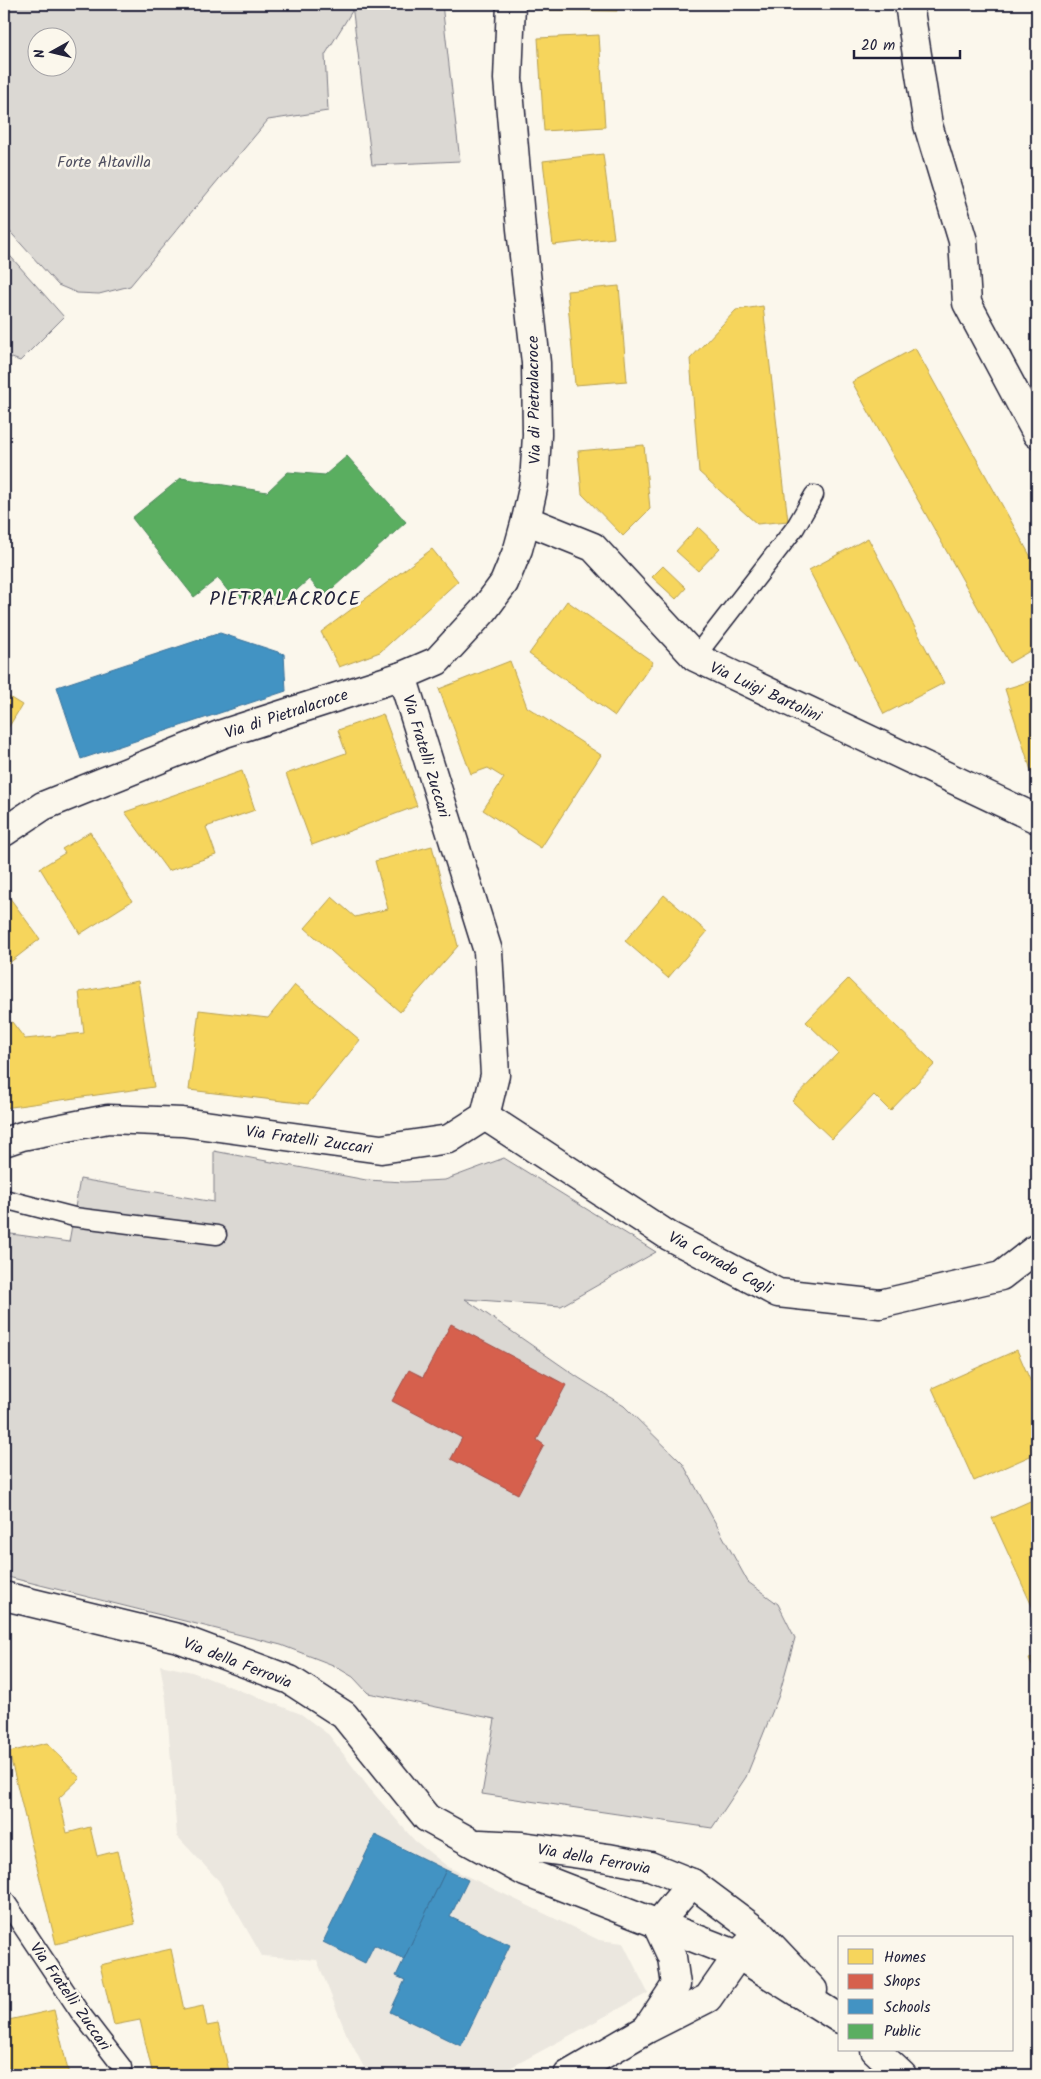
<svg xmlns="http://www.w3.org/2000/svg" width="1041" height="2079" font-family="Kalam,sans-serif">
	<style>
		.built { fill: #ebe7df }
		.green { fill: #dbd8d3; stroke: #7e7d87; fill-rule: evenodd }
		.homes { fill: #f6d55c; stroke: #b69f52 }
		.shops { fill: #d6604d; stroke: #a04d48 }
		.schools { fill: #4393c3; stroke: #39719a }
		.public { fill: #5aae61; stroke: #498456 }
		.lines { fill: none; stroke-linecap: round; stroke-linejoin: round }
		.service-casing { stroke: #22223b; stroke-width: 21 }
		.minor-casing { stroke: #22223b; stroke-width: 31 }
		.service { stroke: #fbf7ec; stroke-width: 18 }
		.minor { stroke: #fbf7ec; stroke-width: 28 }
		.labels { text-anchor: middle; stroke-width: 5; stroke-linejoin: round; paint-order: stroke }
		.park-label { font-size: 16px; fill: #505061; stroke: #fbf7ec }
		.street-label { font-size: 16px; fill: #22223b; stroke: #fbf7ec }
		.quarter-label { font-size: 19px; letter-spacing: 1px; fill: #22223b; stroke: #fbf7ec }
	</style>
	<rect width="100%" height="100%" fill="#fbf7ec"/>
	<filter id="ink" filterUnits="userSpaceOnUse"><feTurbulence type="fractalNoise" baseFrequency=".02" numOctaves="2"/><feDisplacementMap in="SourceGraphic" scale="10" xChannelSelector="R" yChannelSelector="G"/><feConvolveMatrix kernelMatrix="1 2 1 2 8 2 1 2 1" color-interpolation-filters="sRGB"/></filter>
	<g filter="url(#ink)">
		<polygon class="built" points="160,1665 192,1672 301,1714 329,1735 369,1788 414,1840 448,1867 599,1940 623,1943 648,1993 497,2075 368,2075 346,2033 317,1960 262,1956 219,1881 177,1836 166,1698"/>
		<g class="green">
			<path d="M4,4H345L352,11L325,55L328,111L268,120L130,286L99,294L77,293L58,285L4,225ZM38,38H68V68H38Z"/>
			<polygon points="373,4 442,4 460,161 372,165 352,5"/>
			<polygon points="4,249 64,317 20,361 4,355"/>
			<polygon points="214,1151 366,1180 405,1182 445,1180 504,1158 656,1252 561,1306 465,1299 579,1378 624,1406 683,1464 748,1582 778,1604 795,1638 779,1695 746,1777 712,1828 482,1794 495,1719 368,1693 353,1677 333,1665 281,1645 4,1576 4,1233 69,1242 80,1179 214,1202"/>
		</g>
		<g class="homes">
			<polygon points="541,4 617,4 617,11 540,10"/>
			<polygon points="599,35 605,127 544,131 538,38"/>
			<polygon points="603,154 614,238 553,245 543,161"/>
			<polygon points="619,286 627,381 575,385 567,291"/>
			<polygon points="763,306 788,521 757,524 699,472 690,359 736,310"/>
			<polygon points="915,348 1037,568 1037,647 1009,663 852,382"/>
			<polygon points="644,445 650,509 623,536 582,494 578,451"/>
			<polygon points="698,527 720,548 698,571 676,551"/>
			<polygon points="868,538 944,683 884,714 809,570"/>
			<polygon points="432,549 458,581 380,652 339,667 321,632"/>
			<polygon points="663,566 686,588 676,599 652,577"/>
			<polygon points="567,601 653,662 615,716 529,654"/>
			<polygon points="510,661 527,707 601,755 541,848 483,810 504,778 488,768 471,774 439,689"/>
			<polygon points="1037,679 1037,783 1035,783 1005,689"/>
			<polygon points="4,694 22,705 4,735"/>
			<polygon points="383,714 417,806 312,845 286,774 346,753 338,730"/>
			<polygon points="242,771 255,810 206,827 216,855 168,871 125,812"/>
			<polygon points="90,832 132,901 80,934 40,868 65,853 62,849"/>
			<polygon points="432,846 458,946 400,1012 305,928 332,897 355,917 388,909 375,861"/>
			<polygon points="4,890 40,939 4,967"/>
			<polygon points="664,895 707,932 668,978 625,941"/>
			<polygon points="848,979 935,1064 890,1111 874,1095 832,1139 792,1101 838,1053 806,1022"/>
			<polygon points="138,981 154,1087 4,1108 4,1028 12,1022 25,1039 84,1033 79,992"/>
			<polygon points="295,985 360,1040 308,1104 189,1090 199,1010 268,1018"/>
			<polygon points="1017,1350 1037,1396 1037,1453 974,1481 932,1388"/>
			<polygon points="1037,1498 1037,1617 992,1518"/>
			<polygon points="1037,1655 1037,1677 1029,1659"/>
			<polygon points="47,1743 80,1778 59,1798 67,1833 90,1827 97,1856 117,1851 135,1924 56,1944 9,1752"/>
			<polygon points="171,1949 184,2010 203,2006 207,2026 218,2024 230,2075 153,2075 140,2020 114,2025 100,1965"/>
			<polygon points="54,2010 69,2075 4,2075 4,2021"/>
			<polygon points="97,2070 98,2075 72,2075"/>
		</g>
		<polygon class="shops" points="451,1324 566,1385 537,1440 544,1445 518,1494 451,1459 462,1438 392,1401 409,1370 423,1377"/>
		<g class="schools">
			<polygon points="220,633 284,654 286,691 81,759 57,687"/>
			<polygon points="375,1835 446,1870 404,1959 374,1945 365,1963 323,1942"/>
			<polygon points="446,1870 468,1880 450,1917 510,1945 461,2046 390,2012 405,1980 396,1976"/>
		</g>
		<polygon class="public" points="347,456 406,522 324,596 309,579 280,605 231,595 218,578 194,597 132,518 181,478 267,492 288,472 325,475"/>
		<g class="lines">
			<defs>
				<g id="service">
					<polyline points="695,657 795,528 814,495"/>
					<polyline points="4,1199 74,1217 217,1235"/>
					<polyline points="4,1899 79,2011 122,2067"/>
				</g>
				<g id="minor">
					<polyline points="909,4 928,125 963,241 967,303 1037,434"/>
					<polyline points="526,520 593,547 695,657 1037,819"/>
					<polyline points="4,832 43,806 222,734 402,676 437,661 484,610 504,583 518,549 526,520 534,484 537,435 536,363 521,229 508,79 511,4"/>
					<polyline points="485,1116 669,1236 778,1293 880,1304 1001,1276 1037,1248"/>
					<polyline points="4,1142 22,1136 108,1119 182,1122 381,1149 449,1139 485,1116 495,1075 488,951 402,676"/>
					<polyline points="4,1596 178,1638 290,1680 344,1715 427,1818 525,1872 738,1955 840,2019"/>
					<polyline points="480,1844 522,1846 608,1858 650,1866 692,1883 759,1933 813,1990"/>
					<polyline points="657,1925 692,1883"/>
					<polyline points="648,2027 676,1985 672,1957 657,1925"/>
					<polyline points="875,2050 902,2075"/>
					<polyline points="568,2075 647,2029 708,1998 738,1955 751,1942"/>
				</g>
			</defs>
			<use href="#service" class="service-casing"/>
			<use href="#minor" class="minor-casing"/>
			<use href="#service" class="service"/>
			<use href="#minor" class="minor"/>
		</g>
	</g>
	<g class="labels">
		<g class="park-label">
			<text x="104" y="167">Forte Altavilla</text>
		</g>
		<g class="street-label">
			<text transform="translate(533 400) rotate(-91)" y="6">Via di Pietralacroce</text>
			<text transform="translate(766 691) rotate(25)" y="6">Via Luigi Bartolini</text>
			<text transform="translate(286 713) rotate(-18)" y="6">Via di Pietralacroce</text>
			<text transform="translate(427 756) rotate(73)" y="6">Via Fratelli Zuccari</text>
			<text transform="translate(309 1139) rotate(8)" y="6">Via Fratelli Zuccari</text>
			<text transform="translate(721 1262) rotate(28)" y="6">Via Corrado Cagli</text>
			<text transform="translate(238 1662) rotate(21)" y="6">Via della Ferrovia</text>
			<text transform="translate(594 1858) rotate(10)" y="6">Via della Ferrovia</text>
			<text transform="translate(71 1996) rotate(55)" y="6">Via Fratelli Zuccari</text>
		</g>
		<g class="quarter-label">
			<text x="285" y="605">PIETRALACROCE</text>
		</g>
	</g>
	<rect width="1041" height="2079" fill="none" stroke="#fbf7ec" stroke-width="20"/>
	<rect x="10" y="10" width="1021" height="2059" fill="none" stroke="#22223b" stroke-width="2" filter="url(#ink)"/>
	<rect x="838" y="1936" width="175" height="115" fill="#fbf7ec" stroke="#a4a2a5"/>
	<rect x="848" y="1949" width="25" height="15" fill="#f6d55c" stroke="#a4a2a5"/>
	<text x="884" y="1962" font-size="15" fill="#22223b">Homes</text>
	<rect x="848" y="1974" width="25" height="15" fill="#d6604d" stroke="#a4a2a5"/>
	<text x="884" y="1986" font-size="15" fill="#22223b">Shops</text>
	<rect x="848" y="1999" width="25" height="15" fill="#4393c3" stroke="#a4a2a5"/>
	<text x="884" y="2012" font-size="15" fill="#22223b">Schools</text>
	<rect x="848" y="2024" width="25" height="15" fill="#5aae61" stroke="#a4a2a5"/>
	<text x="884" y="2036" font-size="15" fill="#22223b">Public</text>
	<g transform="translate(52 52) rotate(262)"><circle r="24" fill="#fbf7ec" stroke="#a4a2a5"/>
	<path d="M0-4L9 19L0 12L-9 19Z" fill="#22223b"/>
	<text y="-8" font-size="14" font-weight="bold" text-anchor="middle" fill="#22223b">N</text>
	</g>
	<path d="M854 50v8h106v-8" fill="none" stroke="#22223b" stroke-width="2.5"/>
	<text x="861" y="50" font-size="15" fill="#22223b" stroke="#fbf7ec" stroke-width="4" paint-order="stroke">20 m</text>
</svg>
